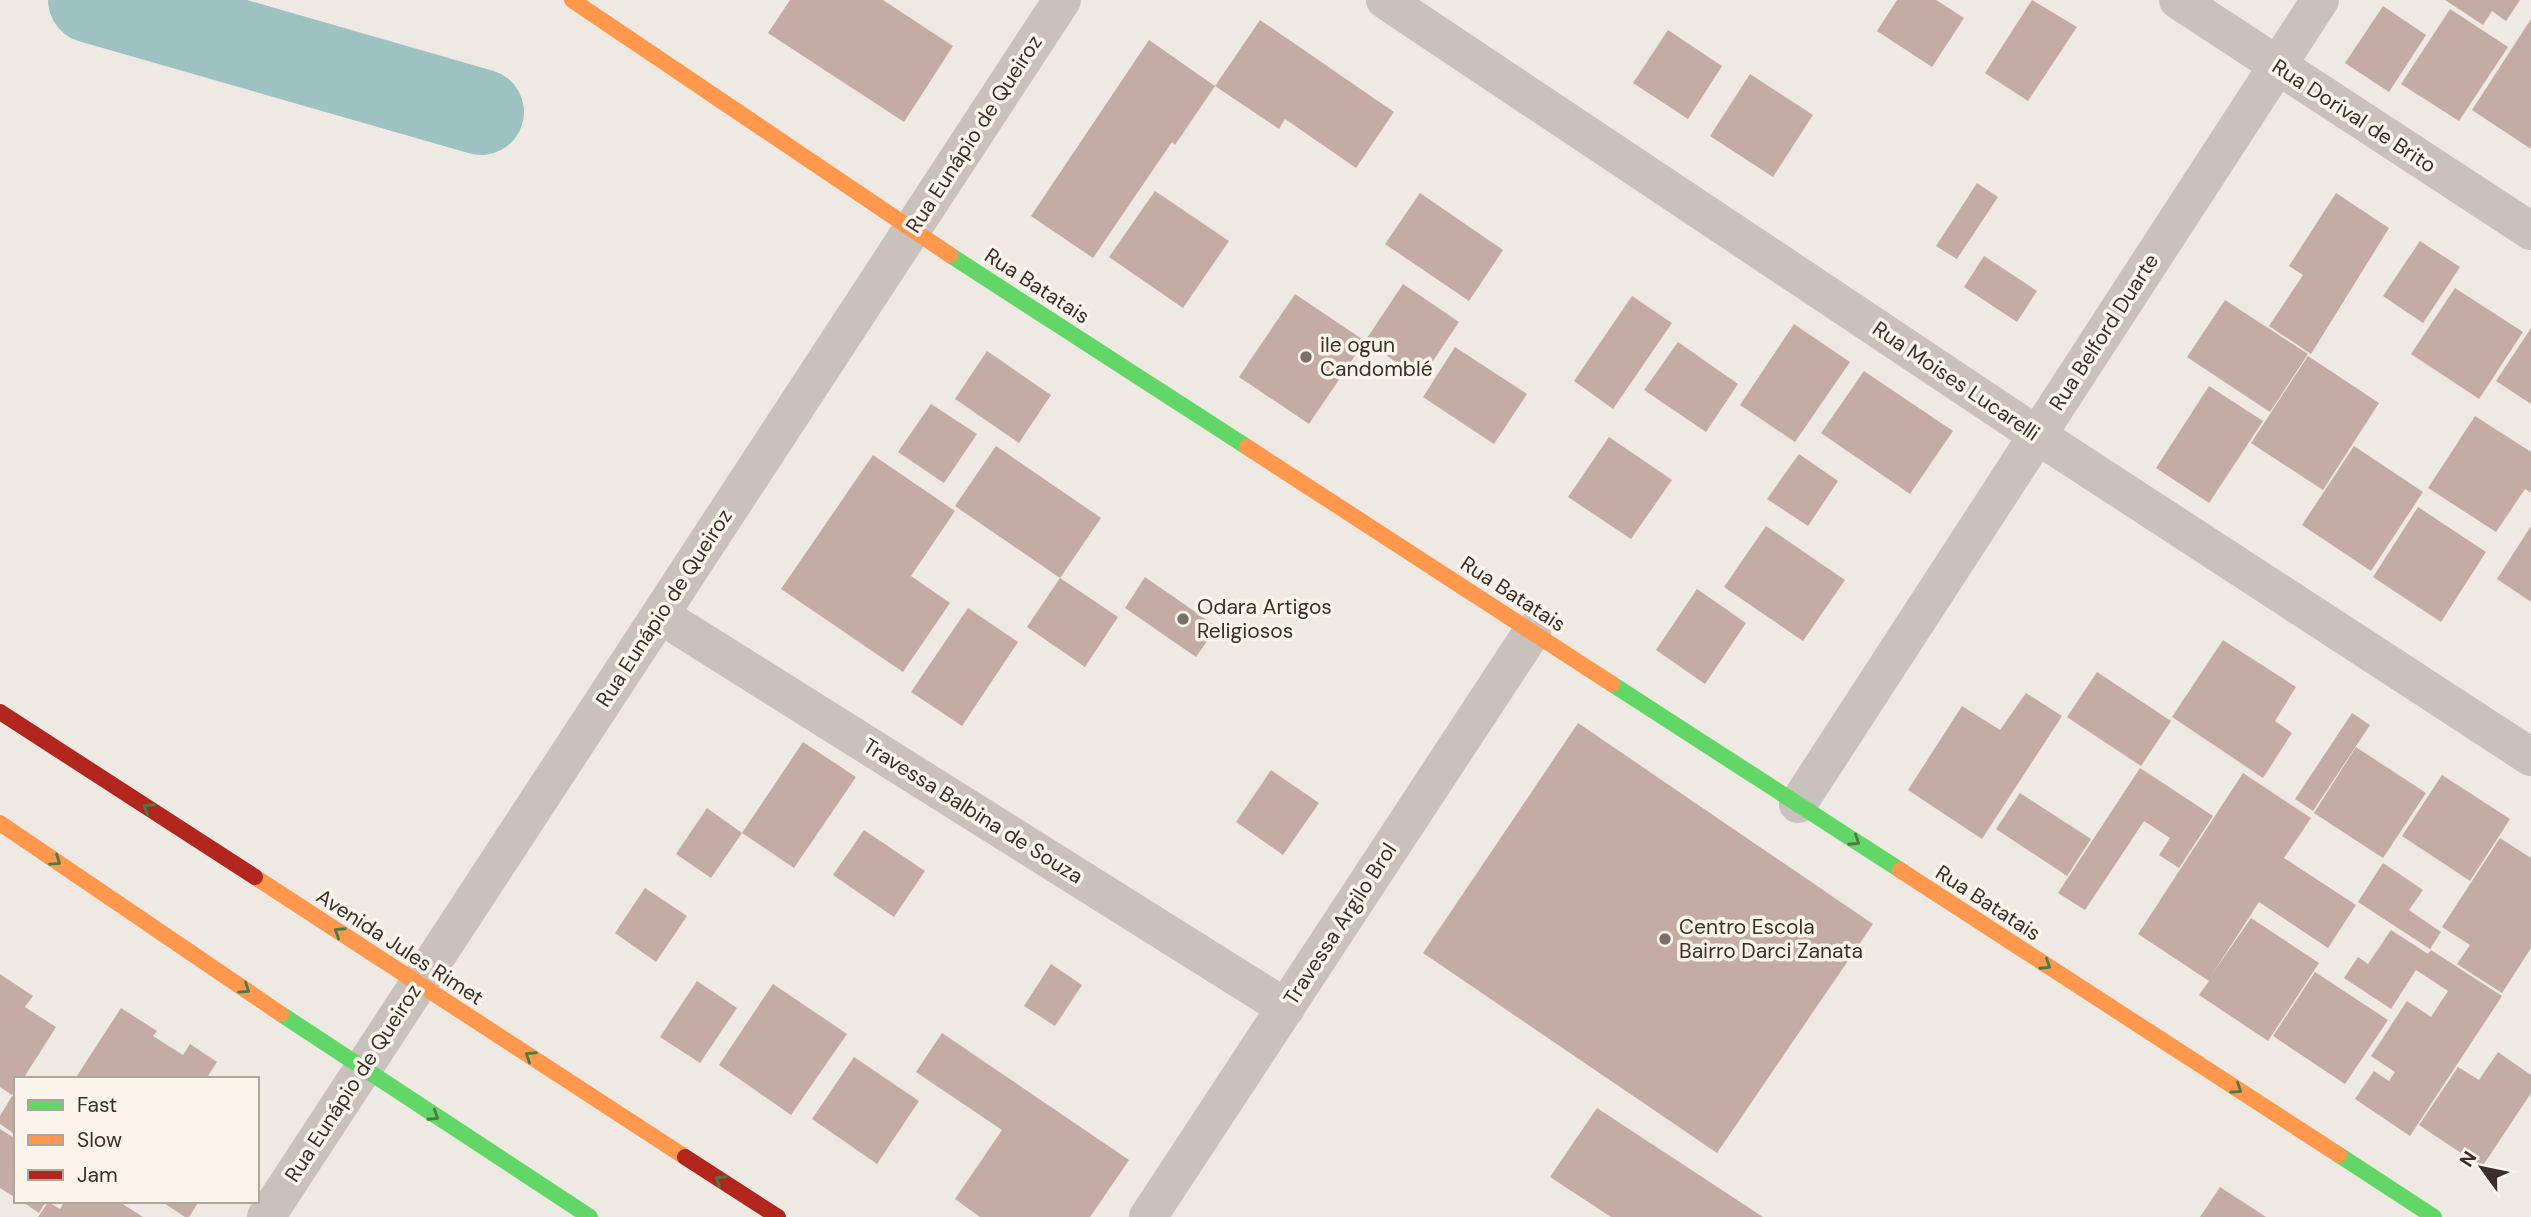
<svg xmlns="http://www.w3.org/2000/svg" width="2531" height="1217" font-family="'DM Sans',sans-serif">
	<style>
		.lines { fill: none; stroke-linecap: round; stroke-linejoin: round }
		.river { stroke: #9ec2c1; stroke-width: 86 }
		.building { fill: #c4aca4 }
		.street { stroke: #c8c1bc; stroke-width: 38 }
		.fast { stroke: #63d668; stroke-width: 16 }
		.slow { stroke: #ff974d; stroke-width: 16 }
		.jam { stroke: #b3261e; stroke-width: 16 }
		.oneway { stroke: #4c7a45 }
		.poi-dot { fill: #79706a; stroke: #fbf4eb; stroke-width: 2.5 }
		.labels { text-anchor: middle; stroke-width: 7; stroke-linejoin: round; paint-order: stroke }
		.street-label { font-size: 21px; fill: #3a2f29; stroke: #fbf4eb }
		.poi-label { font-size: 21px; fill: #3a2f29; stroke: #fbf4eb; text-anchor: start }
	</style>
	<rect width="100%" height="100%" fill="#efe9e3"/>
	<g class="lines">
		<polyline class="river" points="91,0 481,112"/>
	</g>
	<g class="building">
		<polygon points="790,0 883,0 953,46 904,122 768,33"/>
		<polygon points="1897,0 1936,0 1964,18 1932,67 1877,31"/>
		<polygon points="2032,0 2077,27 2028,101 1985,73"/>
		<polygon points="2445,0 2520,0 2506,21 2492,11 2483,25"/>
		<polygon points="2383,6 2426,35 2389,92 2345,63"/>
		<polygon points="2450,9 2508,47 2459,121 2401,84"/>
		<polygon points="2531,19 2531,149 2472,110"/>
		<polygon points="1260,20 1394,112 1356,168 1285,119 1279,129 1215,86"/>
		<polygon points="1668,30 1722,66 1688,119 1633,83"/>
		<polygon points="1149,40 1215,86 1175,145 1172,142 1093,258 1031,216"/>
		<polygon points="1750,74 1813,115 1773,177 1710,136"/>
		<polygon points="1977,183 1998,197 1957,259 1936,246"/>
		<polygon points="1155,191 1229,241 1183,308 1109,257"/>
		<polygon points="1420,193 1503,250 1469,301 1385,244"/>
		<polygon points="2336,193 2389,228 2311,354 2269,326 2303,275 2289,266"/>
		<polygon points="2420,241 2460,267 2423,323 2383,296"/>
		<polygon points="1984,256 2037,291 2017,322 1964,287"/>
		<polygon points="1403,284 1459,322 1421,379 1365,341"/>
		<polygon points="2455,288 2523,332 2479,399 2411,354"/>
		<polygon points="1295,294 1365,341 1309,424 1239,377"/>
		<polygon points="1632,296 1672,323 1613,409 1574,381"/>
		<polygon points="2225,300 2308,354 2270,412 2187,357"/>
		<polygon points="1794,324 1850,362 1795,442 1740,405"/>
		<polygon points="2531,328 2531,404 2496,381"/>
		<polygon points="1678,342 1738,384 1706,432 1644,390"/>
		<polygon points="1455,347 1527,394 1494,444 1423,397"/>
		<polygon points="987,351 1051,395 1019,443 955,399"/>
		<polygon points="2308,356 2379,403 2323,490 2251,443"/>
		<polygon points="1864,371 1953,431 1910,494 1821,433"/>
		<polygon points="2209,386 2263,421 2209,503 2156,468"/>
		<polygon points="931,404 977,434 944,483 898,452"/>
		<polygon points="2475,416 2531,452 2531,493 2525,489 2496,532 2428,488"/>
		<polygon points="1609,437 1672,480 1631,539 1568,497"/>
		<polygon points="996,446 1101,518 1060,578 1118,617 1085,667 1027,627 1060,578 955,506"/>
		<polygon points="2354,446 2423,492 2371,571 2302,525"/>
		<polygon points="1799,454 1838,481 1808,526 1767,499"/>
		<polygon points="873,455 955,511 911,576 950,603 903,672 781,589"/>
		<polygon points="2418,507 2486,552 2441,622 2373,577"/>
		<polygon points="1766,526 1845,580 1803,641 1724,587"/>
		<polygon points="2531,526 2531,602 2497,579"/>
		<polygon points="1145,577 1217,627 1196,657 1125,608"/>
		<polygon points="1697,589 1746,623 1705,684 1656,650"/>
		<polygon points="968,608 1018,642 962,726 911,692"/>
		<polygon points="2223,640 2296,687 2275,721 2292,733 2263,778 2172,717"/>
		<polygon points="2097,672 2171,721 2141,766 2067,717"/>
		<polygon points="2026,693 2062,716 1982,839 1908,790 1962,706 2000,730"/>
		<polygon points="2352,713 2370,725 2313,811 2295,799"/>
		<polygon points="1578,723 1873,924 1717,1153 1423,953"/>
		<polygon points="803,742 856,777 794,868 742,833"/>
		<polygon points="2356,747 2426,793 2383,858 2314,813"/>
		<polygon points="2140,768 2213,816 2179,868 2159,855 2170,838 2144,821 2085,910 2058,893"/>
		<polygon points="1271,770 1319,803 1283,855 1236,822"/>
		<polygon points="2243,773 2311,818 2284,858 2356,905 2328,948 2259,902 2211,976 2251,918 2319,963 2268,1041 2199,995 2209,981 2138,934"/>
		<polygon points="2442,775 2510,819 2470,881 2402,836"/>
		<polygon points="2020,793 2091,839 2067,876 1996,829"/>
		<polygon points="707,808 742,833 711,878 676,854"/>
		<polygon points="864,830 925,871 894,917 833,875"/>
		<polygon points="2500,838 2531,858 2531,948 2502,993 2457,964 2470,945 2442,927"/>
		<polygon points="2383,863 2423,890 2409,910 2441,932 2430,949 2358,902"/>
		<polygon points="645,888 687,916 656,962 615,933"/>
		<polygon points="2391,930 2428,954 2431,950 2502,996 2410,1136 2355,1099 2374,1071 2389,1081 2395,1072 2371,1056 2407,1001 2431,1017 2448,991 2416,970 2391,1009 2344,978 2358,957 2368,964"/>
		<polygon points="1051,964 1082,985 1055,1026 1024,1006"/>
		<polygon points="2315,972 2388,1020 2345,1084 2273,1036"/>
		<polygon points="0,974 33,996 25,1007 56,1027 23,1079 16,1079 16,1090 12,1095 0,1087"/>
		<polygon points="697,981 737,1008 700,1063 660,1037"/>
		<polygon points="773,984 847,1034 791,1115 719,1065"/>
		<polygon points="121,1008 157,1031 153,1036 183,1055 190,1044 217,1062 206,1079 75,1079"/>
		<polygon points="942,1033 1129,1160 1090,1217 980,1217 955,1199 1002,1130 916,1072"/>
		<polygon points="2498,1052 2531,1075 2531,1093 2482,1167 2419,1125 2458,1067 2479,1080"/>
		<polygon points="854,1057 919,1101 877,1164 812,1119"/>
		<polygon points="12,1096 16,1099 16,1135 0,1124 0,1116"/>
		<polygon points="1597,1108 1763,1217 1611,1217 1550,1177"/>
		<polygon points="0,1129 16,1139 16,1198 0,1188"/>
		<polygon points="2220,1187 2266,1217 2200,1217"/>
		<polygon points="21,1201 46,1201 39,1213"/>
		<polygon points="65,1201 118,1201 143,1217 38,1217 48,1202 60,1209"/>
		<polygon points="161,1201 199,1201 189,1217 185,1217"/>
	</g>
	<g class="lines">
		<g class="street">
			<polyline points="1385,0 2037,435 2531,757"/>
			<polyline points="2178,0 2531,231"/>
			<polyline points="660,615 1286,1008"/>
			<polyline points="1798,804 2320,0"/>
			<polyline points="266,1217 1062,0"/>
			<polyline points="1148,1217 1532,632"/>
		</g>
		<g class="fast">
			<polyline points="950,255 1247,447"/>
			<polyline points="1612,684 1900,870"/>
			<polyline points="281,1014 590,1217"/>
			<polyline points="2339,1155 2434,1217"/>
		</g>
		<g class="slow">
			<polyline points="572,0 950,255"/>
			<polyline points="1247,447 1612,684"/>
			<polyline points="0,823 281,1014"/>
			<polyline points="1900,870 2339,1155"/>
			<polyline points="255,877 685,1157"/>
		</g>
		<g class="jam">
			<polyline points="0,712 255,877"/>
			<polyline points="685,1157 778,1217"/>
		</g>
	</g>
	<defs><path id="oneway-chevron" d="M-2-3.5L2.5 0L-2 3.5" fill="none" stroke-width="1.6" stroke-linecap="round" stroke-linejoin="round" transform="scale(1.75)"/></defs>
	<g class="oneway">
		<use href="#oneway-chevron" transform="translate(148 808) rotate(-147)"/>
		<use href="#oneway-chevron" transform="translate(1855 841) rotate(33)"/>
		<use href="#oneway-chevron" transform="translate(56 861) rotate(34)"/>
		<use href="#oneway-chevron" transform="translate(339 932) rotate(-147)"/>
		<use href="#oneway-chevron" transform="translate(2046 965) rotate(33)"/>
		<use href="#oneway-chevron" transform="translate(245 989) rotate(34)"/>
		<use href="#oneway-chevron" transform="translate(530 1056) rotate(-147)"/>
		<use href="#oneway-chevron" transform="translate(2237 1089) rotate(33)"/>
		<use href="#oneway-chevron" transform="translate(434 1116) rotate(33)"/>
		<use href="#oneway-chevron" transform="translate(720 1180) rotate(-147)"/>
	</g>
	<g class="poi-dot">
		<circle cx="1306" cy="357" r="7"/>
		<circle cx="1183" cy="619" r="7"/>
		<circle cx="1665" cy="939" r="7"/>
	</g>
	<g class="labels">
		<g class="street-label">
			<text transform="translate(2354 116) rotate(33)" y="7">Rua Dorival de Brito</text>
			<text transform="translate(974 134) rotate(-57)" y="7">Rua Eunápio de Queiroz</text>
			<text transform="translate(1037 286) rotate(33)" y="7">Rua Batatais</text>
			<text transform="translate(2104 332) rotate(-57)" y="7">Rua Belford Duarte</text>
			<text transform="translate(1956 381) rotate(34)" y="7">Rua Moises Lucarelli</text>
			<text transform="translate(1513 594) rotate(33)" y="7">Rua Batatais</text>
			<text transform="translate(664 608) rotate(-57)" y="7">Rua Eunápio de Queiroz</text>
			<text transform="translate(973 811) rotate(32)" y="7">Travessa Balbina de Souza</text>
			<text transform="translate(1988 903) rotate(33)" y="7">Rua Batatais</text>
			<text transform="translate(1340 924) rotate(-57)" y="7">Travessa Argilo Brol</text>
			<text transform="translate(400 947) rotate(33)" y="7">Avenida Jules Rimet</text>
			<text transform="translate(353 1083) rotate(-57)" y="7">Rua Eunápio de Queiroz</text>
		</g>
		<g class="poi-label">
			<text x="1320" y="352">ile ogun<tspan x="1320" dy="24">Candomblé</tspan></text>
			<text x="1197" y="614">Odara Artigos<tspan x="1197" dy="24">Religiosos</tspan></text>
			<text x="1679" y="934">Centro Escola<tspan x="1679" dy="24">Bairro Darci Zanata</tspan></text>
		</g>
	</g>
	<rect x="14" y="1077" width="245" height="126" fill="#fbf4eb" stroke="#aea59d" stroke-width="2"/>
	<rect x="28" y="1100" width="35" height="10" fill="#63d668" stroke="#aea59d" stroke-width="2"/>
	<text x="77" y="1112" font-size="21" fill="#3a2f29">Fast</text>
	<rect x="28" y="1135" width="35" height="10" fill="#ff974d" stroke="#aea59d" stroke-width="2"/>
	<text x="77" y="1147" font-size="21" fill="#3a2f29">Slow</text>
	<rect x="28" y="1170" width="35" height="10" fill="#b3261e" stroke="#aea59d" stroke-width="2"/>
	<text x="77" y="1182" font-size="21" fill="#3a2f29">Jam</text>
	<g transform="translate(2482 1168) rotate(303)" stroke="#fbf4eb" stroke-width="5" paint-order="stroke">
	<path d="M0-5L12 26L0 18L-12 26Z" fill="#3a2f29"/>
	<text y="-10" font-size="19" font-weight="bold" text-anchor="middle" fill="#3a2f29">N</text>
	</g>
</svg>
